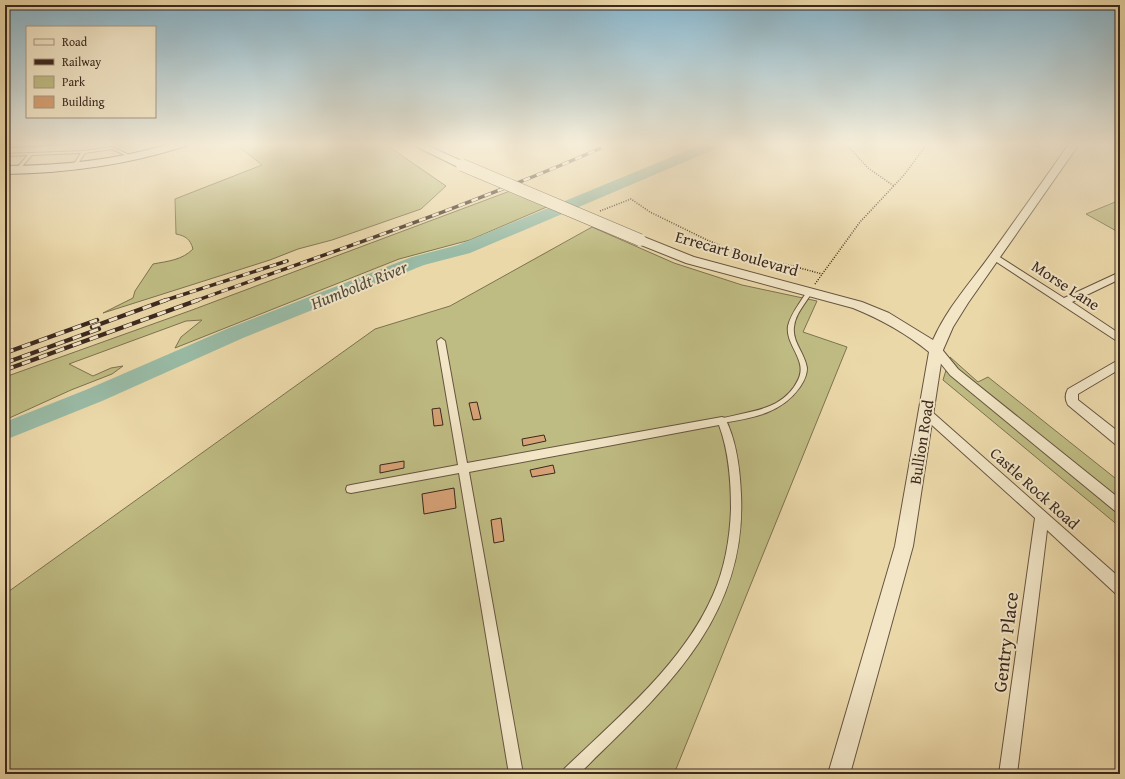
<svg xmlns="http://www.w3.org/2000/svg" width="1125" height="779" font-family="'Gentium Book Plus',serif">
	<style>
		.green { fill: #bfbc83; stroke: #7d7250 }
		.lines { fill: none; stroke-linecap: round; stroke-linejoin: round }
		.river { fill: #99baa5; fill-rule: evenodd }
		.building { fill: #d6a276; stroke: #3b281e }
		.service-casing { stroke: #675441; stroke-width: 2 }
		.pedestrian-casing { stroke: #675441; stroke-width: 2 }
		.minor-casing { stroke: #675441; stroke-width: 2 }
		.tertiary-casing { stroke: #675441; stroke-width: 2 }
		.secondary-casing { stroke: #3b281e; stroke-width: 2 }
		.path { stroke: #3b281e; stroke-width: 1.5; stroke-dasharray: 1 1.5; stroke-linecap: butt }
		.service { fill: #f2e6c7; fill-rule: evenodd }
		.pedestrian { fill: #f2e6c7; fill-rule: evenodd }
		.minor { fill: #f2e6c7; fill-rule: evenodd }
		.tertiary { fill: #f2e6c7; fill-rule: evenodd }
		.secondary { fill: #f2e6c7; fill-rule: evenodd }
		.rail-far1-casing { stroke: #3b281e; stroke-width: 3.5 }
		.rail-casing { stroke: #3b281e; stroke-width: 4.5 }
		.rail-far1 { stroke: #f2e6c7; stroke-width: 2.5; stroke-dasharray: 7; stroke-linecap: butt }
		.rail { stroke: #f2e6c7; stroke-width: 3; stroke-dasharray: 9; stroke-linecap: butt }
		.tertiary-bridge-casing { stroke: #675441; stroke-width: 13; stroke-linecap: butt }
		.tertiary-bridge { stroke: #f2e6c7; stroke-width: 12 }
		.labels { text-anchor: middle; stroke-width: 4; stroke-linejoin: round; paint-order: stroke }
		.street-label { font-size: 16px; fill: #3b281e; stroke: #f2e6c7 }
		.water-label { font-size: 17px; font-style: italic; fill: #524c40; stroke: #f2e6c7 }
		.near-street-label { font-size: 19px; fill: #3b281e; stroke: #f2e6c7 }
	</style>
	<rect width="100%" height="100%" fill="#ebd8a9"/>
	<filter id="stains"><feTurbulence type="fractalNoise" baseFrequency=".005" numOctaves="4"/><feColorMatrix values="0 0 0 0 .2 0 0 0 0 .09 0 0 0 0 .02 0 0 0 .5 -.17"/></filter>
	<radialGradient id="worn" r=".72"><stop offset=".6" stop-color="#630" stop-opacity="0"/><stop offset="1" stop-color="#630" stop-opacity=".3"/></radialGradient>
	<g class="green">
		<path d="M236,144H385L446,186L421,209L332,240L298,249L270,260L103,313L133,298L135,291L153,264C169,261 182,260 193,249C190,239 186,236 176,234L175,199L262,165Z"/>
		<polygon points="510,191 549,206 470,240 399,259 175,348 181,337 202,320 186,321 69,364 93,376 111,368 123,366 112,374 71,390 5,420 5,377 192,310"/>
		<polygon points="1120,200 1120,233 1086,214"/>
		<polygon points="592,227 674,263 742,285 817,301 803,332 847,347 674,774 5,774 5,594 375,329 450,306"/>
		<polygon points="950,357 978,382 988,377 1120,482 1120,527 943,380"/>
	</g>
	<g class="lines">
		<polygon class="river" points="703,144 722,144 720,147 470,253 424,265 243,338 102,401 5,440 5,422 88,389 229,328 412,257 458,245"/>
	</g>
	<g class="building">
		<polygon points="8,144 79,144 5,148"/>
		<polygon points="477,402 481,419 473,420 469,403"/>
		<polygon points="440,408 443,425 434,426 432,409"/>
		<polygon points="544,435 546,441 523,446 522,439"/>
		<polygon points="404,461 404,468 380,473 380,465"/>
		<polygon points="553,465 555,473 532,477 530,470"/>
		<polygon points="454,488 456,508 424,514 422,494"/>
		<polygon points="501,518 504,541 494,543 491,520"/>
	</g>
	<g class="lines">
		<defs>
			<g id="service">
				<polygon points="112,147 134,157 131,158 112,149 85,153 75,168 74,168 72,167 81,153 32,155 18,171 17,171 15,170 28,155 5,156 5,154 84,151"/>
				<path d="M809,290L812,292C806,303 795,314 794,327C792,342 805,353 807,368C807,375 804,381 800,387C781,414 752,418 722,423H720L719,421L720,419C747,411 776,412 794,387C799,379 802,373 800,364C797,351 786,340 788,326C791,313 801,302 807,291Z"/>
			</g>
			<path id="pedestrian" d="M441,338L445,341L467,463L722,417L725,418C737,442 740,470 741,495C747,621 660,694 579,774H562L564,769C617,718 683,664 713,595C725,568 730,538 731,509C731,481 729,452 719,425L469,472L523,774H509L459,473L351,493L347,492L346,489L347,486L351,485L458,465L437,341Z"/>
			<g id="minor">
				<polygon points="995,254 1064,298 1120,272 1120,279 1072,302 1120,334 1120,343 992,259 990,257 992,255"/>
				<polygon points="936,346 940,347 958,369 1120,499 1120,513 1115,511 950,375 930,350 932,347"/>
				<path d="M1120,359V369L1078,394V400L1120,433V445L1115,444L1068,405C1065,400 1065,394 1068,389Z"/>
				<polygon points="927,409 931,411 1120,578 1120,595 1115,593 1047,530 1017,774 999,774 1035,518 923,417 921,414 923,411"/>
			</g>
			<g id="tertiary">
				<polygon points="411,144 424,144 466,163 467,165 466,167 458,167"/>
				<path d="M1069,144H1079L968,303L953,327L943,350L913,546L850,774H828L895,546L929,352C906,333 880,319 853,308L686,263L636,243L634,240L636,237H644L694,257L862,302L889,313L933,340C947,308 971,282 991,254C1017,218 1043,181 1069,144Z"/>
			</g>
			<path id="secondary" d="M170,144H188L186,146C127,165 67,173 5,174V166C61,166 116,160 170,144Z"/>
		</defs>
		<use href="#service" class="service-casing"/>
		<use href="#pedestrian" class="pedestrian-casing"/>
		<use href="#minor" class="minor-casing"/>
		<use href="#tertiary" class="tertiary-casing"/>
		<use href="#secondary" class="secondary-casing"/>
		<g class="path">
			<polyline points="846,144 868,168 894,186"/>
			<polyline points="600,211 631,199 650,212 707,240 752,259 789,265 822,274"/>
			<polyline points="815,284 860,222 904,175 927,144"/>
		</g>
		<use href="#service" class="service"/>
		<use href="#pedestrian" class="pedestrian"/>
		<use href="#minor" class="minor"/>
		<use href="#tertiary" class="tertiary"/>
		<use href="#secondary" class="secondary"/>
		<defs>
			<g id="rail-far1">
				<polyline points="163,301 287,261"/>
				<path d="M195,301C334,251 475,204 610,144"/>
			</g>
			<g id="rail">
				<polyline points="92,327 166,300"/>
				<polyline points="5,353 97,320"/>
				<polyline points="5,363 99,329"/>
				<polyline points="5,370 198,300"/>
			</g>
		</defs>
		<use href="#rail-far1" class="rail-far1-casing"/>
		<use href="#rail" class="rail-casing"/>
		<use href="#rail-far1" class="rail-far1"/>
		<use href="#rail" class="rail"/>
		<defs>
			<polyline id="tertiary-bridge" points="462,165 640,240"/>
		</defs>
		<use href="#tertiary-bridge" class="tertiary-bridge-casing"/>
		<use href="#tertiary-bridge" class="tertiary-bridge"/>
	</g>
	<linearGradient id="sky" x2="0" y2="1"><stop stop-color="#88b6cd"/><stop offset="0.57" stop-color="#f6edd8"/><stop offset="1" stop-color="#f6edd8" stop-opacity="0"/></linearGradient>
	<rect width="1125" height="253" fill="url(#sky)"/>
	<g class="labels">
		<g class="street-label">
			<text transform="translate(737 253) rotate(16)" y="6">Errecart Boulevard</text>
			<text transform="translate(1066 285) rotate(33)" y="6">Morse Lane</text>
			<text transform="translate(921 442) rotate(-81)" y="6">Bullion Road</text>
			<text transform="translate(1035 488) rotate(42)" y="6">Castle Rock Road</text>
		</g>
		<g class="water-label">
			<text transform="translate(359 285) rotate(-22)" y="6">Humboldt River</text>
		</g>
		<g class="near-street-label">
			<text transform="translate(1005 642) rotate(-83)" y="7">Gentry Place</text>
		</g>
	</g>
	<rect width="1125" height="779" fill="none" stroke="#ebd8a9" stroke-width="20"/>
	<rect x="6" y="6" width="1113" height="767" fill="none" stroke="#3b281e" stroke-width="2"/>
	<rect x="10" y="10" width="1105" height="759" fill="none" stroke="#3b281e"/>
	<rect x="26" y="26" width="130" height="92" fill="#f2e6c7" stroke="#a99a83"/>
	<rect x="34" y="39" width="20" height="6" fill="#f2e6c7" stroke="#a99a83"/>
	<text x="62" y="46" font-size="12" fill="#3b281e">Road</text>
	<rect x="34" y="59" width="20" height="6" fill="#3b281e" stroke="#a99a83"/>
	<text x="62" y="66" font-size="12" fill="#3b281e">Railway</text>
	<rect x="34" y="76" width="20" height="12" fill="#bfbc83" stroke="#a99a83"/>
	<text x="62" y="86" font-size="12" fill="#3b281e">Park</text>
	<rect x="34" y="96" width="20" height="12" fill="#d6a276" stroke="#a99a83"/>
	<text x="62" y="106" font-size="12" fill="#3b281e">Building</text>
	<rect width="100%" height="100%" filter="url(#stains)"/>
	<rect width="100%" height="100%" fill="url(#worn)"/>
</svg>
